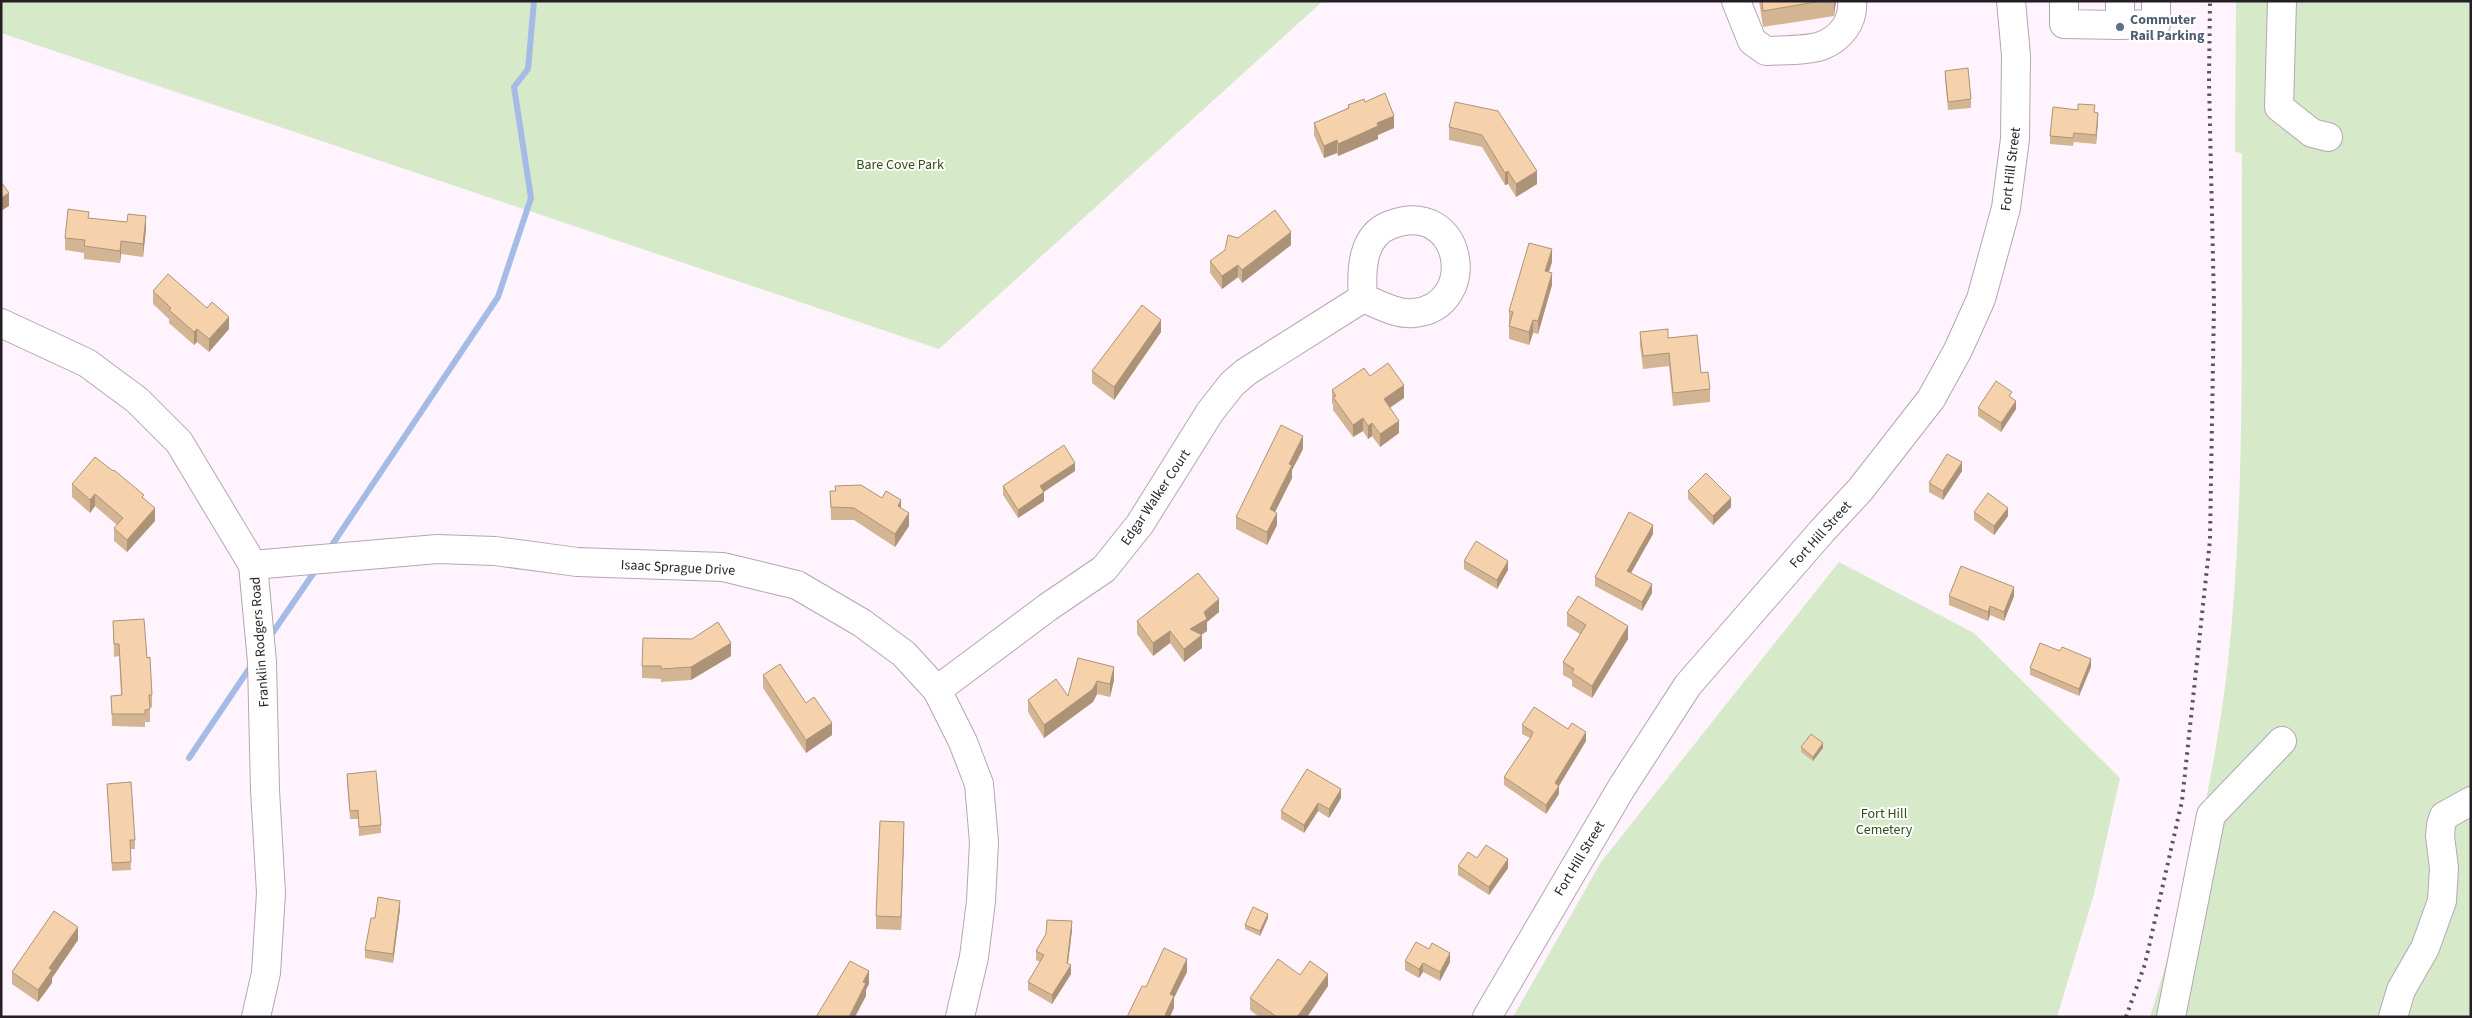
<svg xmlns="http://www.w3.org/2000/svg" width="2472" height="1018" font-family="'Source Sans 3',sans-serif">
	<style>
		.green { fill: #d6eaca }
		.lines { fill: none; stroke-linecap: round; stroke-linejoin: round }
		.stream { stroke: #a4bce5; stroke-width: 6 }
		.minor-casing { stroke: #b6a5b5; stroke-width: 30 }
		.major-casing { stroke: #b6a5b5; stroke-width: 30 }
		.minor { stroke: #fff; stroke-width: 28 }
		.major { stroke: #fff; stroke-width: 28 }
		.rail { stroke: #5b545b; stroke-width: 4; stroke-dasharray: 2.5 5; stroke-linecap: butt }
		.wall { fill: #d3b594 }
		.shaded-wall { fill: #ac9378 }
		.building { fill: #f5d2ac; stroke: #ac9378 }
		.service-dot { fill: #5c6f8a; stroke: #fff; stroke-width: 2 }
		.labels { text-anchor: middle; stroke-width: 4; stroke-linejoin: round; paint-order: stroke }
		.service-label { font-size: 14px; font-weight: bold; fill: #4e5e75; stroke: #fff; text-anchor: start }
		.park-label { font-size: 14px; fill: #2f4f15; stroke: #fff }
		.street-label { font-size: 14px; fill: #251f25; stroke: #fff }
	</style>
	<rect width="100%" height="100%" fill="#fff4fe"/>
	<g class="green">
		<polygon points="1,1 1323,1 939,349 1,33"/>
		<path d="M2236,1H2471V1017H2150C2186,901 2214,783 2228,662C2246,494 2241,323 2242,154L2235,151Z"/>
		<polygon points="1839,562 1974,633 2120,778 2094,894 2057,1017 1513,1017 1601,862"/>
	</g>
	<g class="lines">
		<g class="stream">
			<polyline points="328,551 498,297 531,198 514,87 528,69 534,1"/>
			<polyline points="269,638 317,568"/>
			<polyline points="189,758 253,663"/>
		</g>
		<defs>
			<g id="minor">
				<path d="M1736,1L1752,41L1766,51C1781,50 1807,51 1821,46C1840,39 1854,22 1852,1"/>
				<polyline points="2064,1 2064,24 2120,25 2120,1"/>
				<polyline points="2282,1 2279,107 2312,133 2328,137"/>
				<polyline points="2120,25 2156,24 2156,1"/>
				<polyline points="1,323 87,363 137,400 179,442 253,565 262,662 265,790 271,893 266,973 256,1017"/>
				<polyline points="253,565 437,549 495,551 577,562 723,567 797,585 862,623 904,654 937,690 963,742 979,784 984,842 981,901 974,957 960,1017"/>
				<path d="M937,690L1048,607L1104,569L1140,524L1210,412L1232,384L1246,372L1363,298C1378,304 1397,315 1414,313C1481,306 1463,197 1390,225C1361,236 1361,272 1363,298"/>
				<polyline points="2171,1017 2211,815 2282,741"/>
				<polyline points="2393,1017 2401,990 2425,948 2442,901 2444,868 2440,836 2441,825 2444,816 2471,801"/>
			</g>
			<polyline id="major" points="1487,1017 1622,787 1688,685 1822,531 1860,490 1931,399 1958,350 1981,299 2006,208 2015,139 2016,55 2011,1"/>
		</defs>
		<use href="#minor" class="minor-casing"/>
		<use href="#major" class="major-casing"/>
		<use href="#minor" class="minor"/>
		<use href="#major" class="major"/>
		<polyline class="rail" points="2126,1017 2145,964 2182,801 2210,540 2214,303 2209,81 2210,1"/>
	</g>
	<g class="wall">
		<polygon points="1759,1 1836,1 1834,16 1763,27"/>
		<polygon points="1945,71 1971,99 1971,108 1948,110 1945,79"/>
		<polygon points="1365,102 1394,128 1378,135 1378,139 1338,156 1337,153 1324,158 1314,135 1314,123 1348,108 1348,105"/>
		<polygon points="1498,111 1537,184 1516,197 1508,184 1505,185 1482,147 1449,140 1449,127"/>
		<polygon points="2095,112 2098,121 2096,144 2074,142 2073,146 2050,144 2050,136"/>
		<polygon points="89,218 146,229 143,257 121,254 120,263 84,259 84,253 65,250 65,238"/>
		<polygon points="1238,238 1291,245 1242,283 1238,277 1222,289 1210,273 1210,261 1225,250"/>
		<polygon points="1552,262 1549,272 1552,285 1538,334 1533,333 1529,345 1509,339 1509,311"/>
		<polygon points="153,291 207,308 229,329 209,352 197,342 194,345 169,323 169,319 153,304"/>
		<polygon points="1161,332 1114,400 1092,383 1092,371"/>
		<polygon points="1640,332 1668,338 1710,389 1710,402 1673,406 1669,366 1643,369 1640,345"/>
		<polygon points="1370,376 1404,398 1390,407 1399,433 1380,447 1372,436 1368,439 1363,431 1353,437 1333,410 1333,405 1332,403 1332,390"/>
		<polygon points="2012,398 2016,409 2001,432 1978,416 1978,408"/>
		<polygon points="1303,449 1292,470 1292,478 1275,512 1277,525 1267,545 1236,529 1236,517"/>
		<polygon points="1075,471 1044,492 1044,501 1018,518 1003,495 1003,486"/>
		<polygon points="1962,471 1943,500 1929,492 1929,483"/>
		<polygon points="72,484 144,499 155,521 127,552 114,541 114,528 117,525 95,506 90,513 72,497"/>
		<polygon points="830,491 882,498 901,509 909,526 895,547 854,520 831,520"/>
		<polygon points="1688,491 1731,507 1713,525 1688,499"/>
		<polygon points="1974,512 2008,516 1994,535 1974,520"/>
		<polygon points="1653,534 1631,573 1652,593 1642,611 1595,586 1595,577"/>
		<polygon points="1464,561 1508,570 1497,589 1464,569"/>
		<polygon points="1949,596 2014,596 2004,621 1990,615 1988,621 1949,605"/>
		<polygon points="1219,612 1207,622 1207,631 1201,635 1202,648 1184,662 1170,643 1153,656 1137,634 1137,621"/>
		<polygon points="1567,613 1628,639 1592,698 1572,686 1572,680 1563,675 1563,662 1580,634 1567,626"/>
		<polygon points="113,621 147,658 152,695 152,707 150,708 150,722 145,722 145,727 112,726 111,696 121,695 119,656 114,657"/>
		<polygon points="731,656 691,680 661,682 661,679 642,678 642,666"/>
		<polygon points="1078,658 1114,680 1110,697 1097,694 1093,702 1044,738 1028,712 1028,700 1068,696"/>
		<polygon points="2091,667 2079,696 2030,675 2030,668"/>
		<polygon points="763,675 806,703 832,735 806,753 763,688"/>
		<polygon points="1522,725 1586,741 1559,786 1559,794 1546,814 1504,785 1504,777 1530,738 1522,734"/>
		<polygon points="1801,747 1823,748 1813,761 1801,752"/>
		<polygon points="347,774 381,825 381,833 359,836 358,819 350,819 347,782"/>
		<polygon points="107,784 135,840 135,849 130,849 131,870 112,871"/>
		<polygon points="1341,798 1329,818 1318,811 1304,833 1281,819 1281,811"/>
		<polygon points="904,835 901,930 876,929 876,916"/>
		<polygon points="1477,858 1508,868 1489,895 1458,875 1458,866"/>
		<polygon points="400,909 393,963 365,958 365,950 375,918"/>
		<polygon points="1268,918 1260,936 1245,929 1245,925"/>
		<polygon points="1072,930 1068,963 1071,974 1052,1004 1028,990 1028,982 1040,962 1036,960 1036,951"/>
		<polygon points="78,940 52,978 52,983 38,1002 12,984 12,972"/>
		<polygon points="1405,961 1450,962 1440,981 1423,972 1419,978 1405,970"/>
		<polygon points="1300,975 1328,986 1307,1017 1259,1017 1250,1010 1250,998"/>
	</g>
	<g class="shaded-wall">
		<polygon points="1834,1 1836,1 1834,16"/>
		<polygon points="2098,113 2098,121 2096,144 2096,135"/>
		<polygon points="1394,116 1394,128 1378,135 1378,139 1338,156 1338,144 1377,123"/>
		<polygon points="1337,140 1337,153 1324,158 1324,146"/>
		<polygon points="1508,171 1508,184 1505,185 1505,173"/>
		<polygon points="1537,171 1537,184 1516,197 1516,184"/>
		<polygon points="9,193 9,206 1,211 1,198"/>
		<polygon points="146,216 146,229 143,257 143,244"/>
		<polygon points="1291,232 1291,245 1242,283 1242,270"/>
		<polygon points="121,241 121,254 120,263 120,251"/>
		<polygon points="1552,249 1552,262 1545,283 1545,271"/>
		<polygon points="1238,265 1238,277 1222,289 1222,276"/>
		<polygon points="1552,273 1552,285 1538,334 1538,321"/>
		<polygon points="229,317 229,329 209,352 209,339"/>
		<polygon points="1161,320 1161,332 1114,400 1114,387"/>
		<polygon points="1533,320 1533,333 1529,345 1529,332"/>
		<polygon points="197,329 197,342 194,345 194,332"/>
		<polygon points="1404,385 1404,398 1384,412 1384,399"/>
		<polygon points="2016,401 2016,409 2001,432 2001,423"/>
		<polygon points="1363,418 1363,431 1353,437 1353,425"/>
		<polygon points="1399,421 1399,433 1380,447 1380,434"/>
		<polygon points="1372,423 1372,436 1368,439 1368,426"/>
		<polygon points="1303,436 1303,449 1292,470 1292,478 1270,522 1270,509 1289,464"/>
		<polygon points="1962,462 1962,471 1943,500 1943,491"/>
		<polygon points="1075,463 1075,471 1040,494 1040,486"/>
		<polygon points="1044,492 1044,501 1018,518 1018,510"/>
		<polygon points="95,494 95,506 90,513 90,500"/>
		<polygon points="1731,498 1731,507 1713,525 1713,516"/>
		<polygon points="901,500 901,513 898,506"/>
		<polygon points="155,508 155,521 127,552 127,540"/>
		<polygon points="2008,508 2008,516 1994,535 1994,526"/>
		<polygon points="909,513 909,526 895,547 895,534"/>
		<polygon points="1277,513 1277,525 1267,545 1267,532"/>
		<polygon points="1653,525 1653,534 1627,580 1627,571"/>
		<polygon points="1508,561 1508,570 1497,589 1497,580"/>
		<polygon points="1652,584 1652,593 1642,611 1642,602"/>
		<polygon points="2014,587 2014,596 2004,621 2004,612"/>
		<polygon points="1219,599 1219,612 1207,622 1207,631 1190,642 1190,629 1204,612"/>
		<polygon points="1990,606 1990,615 1988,621 1988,612"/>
		<polygon points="1628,626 1628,639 1592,698 1592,686"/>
		<polygon points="1170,631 1170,643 1153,656 1153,643"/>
		<polygon points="1202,635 1202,648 1184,662 1184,649"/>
		<polygon points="731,643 731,656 691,680 691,667"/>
		<polygon points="2091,659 2091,667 2079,696 2079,689"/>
		<polygon points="1114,667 1114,680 1110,697 1110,684"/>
		<polygon points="1097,681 1097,694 1093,702 1044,738 1044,725"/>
		<polygon points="832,723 832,735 806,753 806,740"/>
		<polygon points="1586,732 1586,741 1557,789 1559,786 1559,794 1546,814 1546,805 1555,783"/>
		<polygon points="1823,743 1823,748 1813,761 1813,757"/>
		<polygon points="1341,789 1341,798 1329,818 1329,809"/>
		<polygon points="1318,803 1318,811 1304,833 1304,825"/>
		<polygon points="904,822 904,835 901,930 901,917"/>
		<polygon points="1508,859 1508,868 1489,895 1489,887"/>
		<polygon points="400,901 400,909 393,963 393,954"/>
		<polygon points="1268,914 1268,918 1260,936 1260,931"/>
		<polygon points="1072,921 1072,930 1067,971 1067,963"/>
		<polygon points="78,927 78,940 52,978 52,983 38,1002 38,990 49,968"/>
		<polygon points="1450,953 1450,962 1440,981 1440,972"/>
		<polygon points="1187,959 1187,972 1174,998 1174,1008 1170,1017 1165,1017 1170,994"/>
		<polygon points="1423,963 1423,972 1419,978 1419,969"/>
		<polygon points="1071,965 1071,974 1052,1004 1052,995"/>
		<polygon points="869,971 869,984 866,990 866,996 855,1017 849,1017 863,982"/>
		<polygon points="1328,974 1328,986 1307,1017 1297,1017"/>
	</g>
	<g class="building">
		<polygon points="1762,1 1821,1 1763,11"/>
		<polygon points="1968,68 1971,99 1948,102 1945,71"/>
		<polygon points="1385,93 1394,116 1377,123 1378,126 1338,144 1337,140 1324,146 1314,123 1349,108 1348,105 1364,99 1365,102"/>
		<polygon points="1455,102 1498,111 1537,171 1516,184 1508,171 1505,173 1482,135 1449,127"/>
		<polygon points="2078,104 2095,105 2094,112 2098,113 2096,135 2074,133 2073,138 2050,136 2053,107 2078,110"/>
		<polygon points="1,182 9,193 1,198"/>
		<polygon points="68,209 89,212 88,218 127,222 128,214 146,216 143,244 121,241 120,251 84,246 85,240 65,238"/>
		<polygon points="1275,210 1291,232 1242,270 1238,265 1222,276 1210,261 1225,250 1228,235 1238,238"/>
		<polygon points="1529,243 1552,249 1545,271 1552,273 1538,321 1533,320 1529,332 1509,326 1513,312 1509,311"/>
		<polygon points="168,274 207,308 212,302 229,317 209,339 197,329 194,332 169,310 171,308 153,291"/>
		<polygon points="1142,305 1161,320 1114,387 1092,371"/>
		<polygon points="1668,329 1668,338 1697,335 1701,373 1708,372 1710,389 1673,393 1669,353 1643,356 1640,332"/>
		<polygon points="1388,363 1404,385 1384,399 1399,421 1380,434 1372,423 1368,426 1363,418 1353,425 1333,397 1336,396 1332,390 1364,368 1370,376"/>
		<polygon points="1996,381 2012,392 2009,396 2016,401 2001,423 1978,408"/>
		<polygon points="1281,425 1303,436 1289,464 1292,465 1270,509 1277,513 1267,532 1236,517"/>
		<polygon points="1064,445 1075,463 1040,486 1044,492 1018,510 1003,486"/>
		<polygon points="1947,454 1962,462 1943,491 1929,483"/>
		<polygon points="95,457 113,471 114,470 144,495 142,497 155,508 127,540 114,528 123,518 95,494 90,500 72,484"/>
		<polygon points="1706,473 1731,498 1713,516 1688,491"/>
		<polygon points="861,485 882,498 886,491 901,500 898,506 909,513 895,534 854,508 831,507 830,491 836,491 835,486"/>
		<polygon points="1988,493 2008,508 1994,526 1974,512"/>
		<polygon points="1629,512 1653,525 1627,571 1652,584 1642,602 1595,577"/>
		<polygon points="1476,541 1508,561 1497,580 1464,561"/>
		<polygon points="1961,566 2014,587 2004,612 1990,606 1988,612 1949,596"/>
		<polygon points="1198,573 1219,599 1204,612 1207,619 1190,629 1202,635 1184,649 1170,631 1153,643 1137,621"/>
		<polygon points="1578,596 1628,626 1592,686 1572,673 1574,669 1563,662 1586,625 1567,613"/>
		<polygon points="144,619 147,658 150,657 152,695 149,695 150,709 145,710 145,714 112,714 111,696 122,695 119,644 114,644 113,621"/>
		<polygon points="718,622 731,643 691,667 661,669 661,666 642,666 643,638 692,639"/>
		<polygon points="2040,643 2060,651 2062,647 2091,659 2079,689 2030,668"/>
		<polygon points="1078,658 1114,667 1110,684 1097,681 1093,689 1044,725 1028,700 1056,679 1068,696"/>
		<polygon points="780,664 806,703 814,697 832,723 806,740 763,675"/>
		<polygon points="1534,707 1568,729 1572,723 1586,732 1555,783 1559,786 1546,805 1504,777 1531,737 1533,732 1522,725"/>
		<polygon points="1811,734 1823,743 1813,757 1801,747"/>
		<polygon points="1307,769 1341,789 1329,809 1318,803 1304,825 1281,811"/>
		<polygon points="376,771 381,825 359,827 358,810 350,811 347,774"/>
		<polygon points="131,782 135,840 130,840 131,862 112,863 107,784"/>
		<polygon points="880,821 904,822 901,917 876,916"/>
		<polygon points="1486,845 1508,859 1489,887 1458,866 1468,852 1477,858"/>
		<polygon points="378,897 400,901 393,954 365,950 371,918 375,918"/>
		<polygon points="1253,907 1268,914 1260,931 1245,925"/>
		<polygon points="54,911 78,927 49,968 52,970 38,990 12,972"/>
		<polygon points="1047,920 1072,921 1067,963 1071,965 1052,995 1028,982 1044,955 1036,951 1046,934"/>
		<polygon points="1416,942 1429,949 1432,943 1450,953 1440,972 1423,963 1419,969 1405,961"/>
		<polygon points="1164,948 1187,959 1170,994 1174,996 1165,1015 1169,1017 1127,1017 1142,986 1146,987"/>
		<polygon points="1278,959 1300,975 1310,961 1328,974 1297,1017 1277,1017 1250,998"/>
		<polygon points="850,961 869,971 863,982 866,983 849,1017 816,1017"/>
	</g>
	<circle class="service-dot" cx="2120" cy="27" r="5"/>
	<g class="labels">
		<g class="service-label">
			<text x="2130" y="24">Commuter<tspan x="2130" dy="16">Rail Parking</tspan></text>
		</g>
		<g class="park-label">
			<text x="900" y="169">Bare Cove Park</text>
			<text x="1884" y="818">Fort Hill<tspan x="1884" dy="16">Cemetery</tspan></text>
		</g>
		<g class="street-label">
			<text transform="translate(2010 169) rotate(-83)" y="5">Fort Hill Street</text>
			<text transform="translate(1155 497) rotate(-56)" y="5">Edgar Walker Court</text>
			<text transform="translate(1820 534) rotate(-48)" y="5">Fort Hill Street</text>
			<text transform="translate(678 567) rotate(3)" y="5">Isaac Sprague Drive</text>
			<text transform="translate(259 642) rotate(-94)" y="5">Franklin Rodgers Road</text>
			<text transform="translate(1579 858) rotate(-59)" y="5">Fort Hill Street</text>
		</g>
	</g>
	<rect width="2472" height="1018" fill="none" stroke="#251f25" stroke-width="5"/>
</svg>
